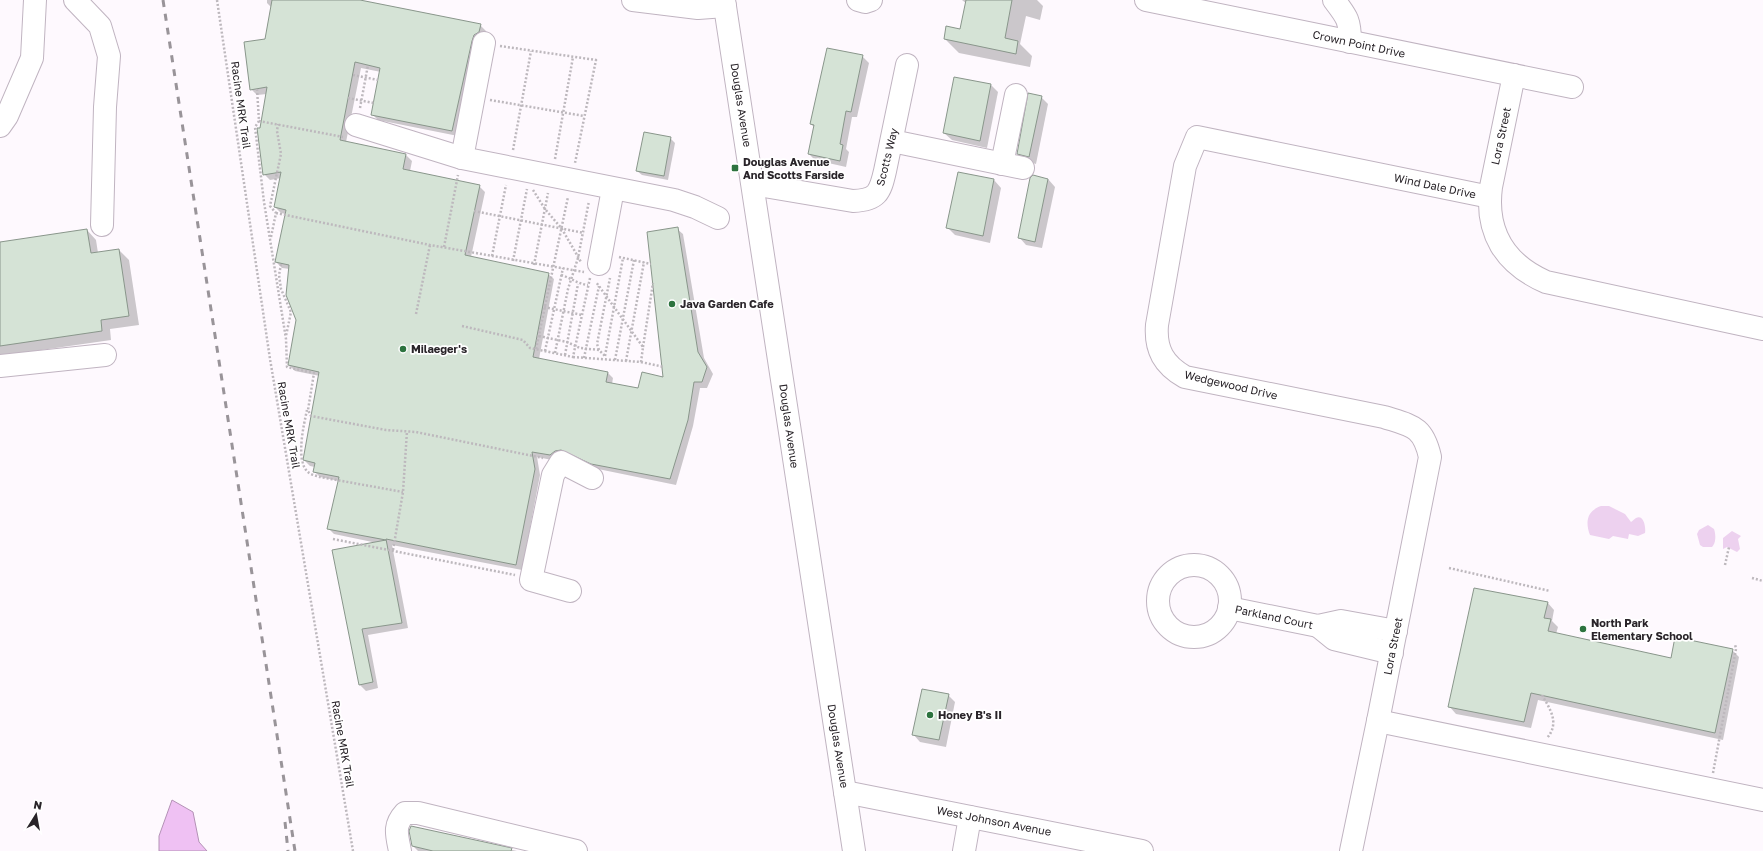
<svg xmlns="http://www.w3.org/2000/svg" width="1763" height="851" font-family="'Golos Text',sans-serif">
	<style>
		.green { fill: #edd1ef }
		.water { fill: #efc1f3; stroke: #b492b6 }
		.shadow { fill: #0003 }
		.building { fill: #d5e3d6; stroke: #89968b }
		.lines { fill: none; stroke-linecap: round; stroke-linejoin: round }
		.minor-casing { stroke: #c0b4c1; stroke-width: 24 }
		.major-casing { stroke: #c0b4c1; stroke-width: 24 }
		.path { stroke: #bdb8bd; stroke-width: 2.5; stroke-dasharray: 2 2; stroke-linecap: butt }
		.minor { stroke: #fff; stroke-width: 22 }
		.major { stroke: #fff; stroke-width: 22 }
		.rail { stroke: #999499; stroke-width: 3; stroke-dasharray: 7 7; stroke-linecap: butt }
		.poi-dot { fill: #2d733f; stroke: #fff; stroke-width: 1.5 }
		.labels { text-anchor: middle; stroke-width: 3.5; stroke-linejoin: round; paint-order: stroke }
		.street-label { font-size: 11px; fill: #292429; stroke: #fff }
		.poi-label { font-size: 11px; font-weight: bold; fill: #292429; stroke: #fff; text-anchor: start }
	</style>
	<rect width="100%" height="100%" fill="#fef9fe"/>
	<g class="green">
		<path d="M1601,506H1609L1625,514L1631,522C1633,521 1634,519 1636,518C1644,514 1646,528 1645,533L1638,536L1629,534L1628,539L1613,536L1609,539L1590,535C1585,522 1587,511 1601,506Z"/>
		<path d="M1708,525L1714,529C1716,535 1716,543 1712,547H1703L1700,545L1697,534L1699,530Z"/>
		<polygon points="1732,531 1741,536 1738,539 1740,549 1737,552 1727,547 1723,549 1723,538"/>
	</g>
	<polygon class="water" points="172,800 193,812 199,842 207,851 159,851 159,836"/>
	<g class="shadow">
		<polygon points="267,0 355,0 480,25 486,31 458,136 378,120 372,114 381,72 361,68 346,142 406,155 412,161 410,171 479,186 485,192 471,257 548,274 554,279 539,359 608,373 613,378 612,384 639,389 664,378 677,229 683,234 704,358 713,374 707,388 700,388 693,426 676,485 598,469 568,455 557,461 537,457 540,475 522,570 392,545 408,628 368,635 378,688 366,691 360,685 334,550 377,543 334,534 328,528 339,481 320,477 314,471 315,467 310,466 304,460 320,376 295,371 289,365 297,320 290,269 282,268 276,262 286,214 281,213 275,207 281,178 270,180 264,174 261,129 267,94 257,95 251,89 266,40 272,8 267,3"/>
		<polygon points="962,0 1037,0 1043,6 1040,20 1026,16 1020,44 1032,56 1030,67 959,53 945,39 961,30 967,4"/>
		<polygon points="862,56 869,63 857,117 852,117 846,149 849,152 846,167 815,160 809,154 814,127 811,124"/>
		<polygon points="991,85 998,92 987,148 952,140 944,133"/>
		<polygon points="1041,97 1048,104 1036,164 1025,161 1018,154"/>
		<polygon points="670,138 675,143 668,180 642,175 637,171"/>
		<polygon points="958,173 994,180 1001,188 990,243 955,235 948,228"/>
		<polygon points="1048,179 1055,187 1042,248 1026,245 1019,237"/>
		<polygon points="87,230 96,240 98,253 119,250 129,260 139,325 110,329 111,340 0,356 0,243"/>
		<polygon points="1547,602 1554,610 1552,621 1558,627 1556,634 1672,659 1732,650 1739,657 1723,740 1538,700 1531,728 1456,714 1449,706"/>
		<polygon points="948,695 955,702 946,747 920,742 913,734"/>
		<polygon points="412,827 517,851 418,851 413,846"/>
	</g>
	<g class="building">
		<polygon points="272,0 360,0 481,24 479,32 474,35 472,41 452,131 371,115 380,68 355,62 340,140 406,154 403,169 480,185 465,255 549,273 533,357 608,372 606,382 638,388 642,372 663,377 647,232 678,227 698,352 707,367 702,382 694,382 688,420 670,479 591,464 561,450 555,451 550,455 532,452 535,469 516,565 386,539 402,623 362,629 373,682 359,685 332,550 386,540 327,529 339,477 313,472 315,463 303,460 319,372 288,365 296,320 286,295 289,265 275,262 286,210 274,207 281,172 263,175 257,128 260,128 267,87 250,90 244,42 265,39"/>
		<polygon points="966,0 1012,0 1005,38 1018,41 1016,54 944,39 946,26 960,29"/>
		<polygon points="827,48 863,55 851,112 846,111 840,144 843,145 840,161 808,154 814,125 810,124"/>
		<polygon points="954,77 991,84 980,141 943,133"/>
		<polygon points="1028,93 1042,96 1029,157 1017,154"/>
		<polygon points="644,132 671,137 664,176 636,171"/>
		<polygon points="958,172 994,179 983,236 946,228"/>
		<polygon points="1033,175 1048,179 1035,242 1018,238 1030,178"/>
		<polygon points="87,229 91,253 119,249 129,316 101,320 102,331 0,346 0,242"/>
		<polygon points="1474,588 1548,602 1544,618 1551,619 1548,631 1671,658 1675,637 1733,649 1715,733 1531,693 1524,722 1448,707"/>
		<polygon points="922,689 949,694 939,740 912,735"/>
		<polygon points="411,826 512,848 511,851 433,851 412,846 409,831"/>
	</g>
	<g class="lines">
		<defs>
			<g id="minor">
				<polyline points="75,0 100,26 109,56 105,107 102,225"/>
				<polyline points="633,0 698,8 725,6"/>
				<polyline points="858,0 865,2 871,0"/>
				<polyline points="1146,0 1572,87"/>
				<path d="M1334,0C1347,17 1350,20 1350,42"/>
				<path d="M1514,75L1491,187C1485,233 1505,264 1546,282L1763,329"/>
				<polyline points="356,125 462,158 674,200 695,207 718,218"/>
				<polyline points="0,126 7,116 32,58 35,0"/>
				<polyline points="892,141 1023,168"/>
				<polyline points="462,158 484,43"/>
				<polyline points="1002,164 1016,95"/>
				<path d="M753,184L853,201C877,200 880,193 885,171L907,65"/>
				<polyline points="599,264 613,189"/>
				<polyline points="0,366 105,355"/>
				<circle cx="1194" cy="601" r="36"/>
				<polyline points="570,591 531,580 553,475 561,462 592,478"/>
				<polyline points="1229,608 1318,626 1341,621 1396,631"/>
				<polyline points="1318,626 1334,639 1392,653"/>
				<polyline points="1378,721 1763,800"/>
				<polyline points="845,792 1142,851"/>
				<path d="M400,851C397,835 393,826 405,813H418L576,851"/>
				<polyline points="964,851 970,817"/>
				<path d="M1351,851L1378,721L1430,457C1423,426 1412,426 1384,417L1185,377C1164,365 1155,350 1157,325L1185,166L1197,137L1490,197"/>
			</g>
			<polyline id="major" points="724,0 854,851"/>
		</defs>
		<use href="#minor" class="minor-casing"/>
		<use href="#major" class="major-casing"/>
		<g class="path">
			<polyline points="217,0 270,359 353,851"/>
			<polyline points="500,46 596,60 575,163"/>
			<polyline points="353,75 378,80"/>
			<polyline points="257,89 259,121 343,137"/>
			<polyline points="348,98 374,103"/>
			<polyline points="490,100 584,116"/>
			<polyline points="360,108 368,65"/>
			<polyline points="259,121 255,127 264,202 286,339 287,367 314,373 308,410 311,416 386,430 416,432 543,458"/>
			<polyline points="513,150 531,51"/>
			<polyline points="555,159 573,57"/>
			<polyline points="533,190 545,209 562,229 581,262"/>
			<polyline points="474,211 584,233"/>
			<polyline points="276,213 430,245 584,272"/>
			<polyline points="271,237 276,213 270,206 281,154 277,131 278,124"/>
			<polyline points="444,247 458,175"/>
			<polyline points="492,256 506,185"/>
			<polyline points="619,257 651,264"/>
			<polyline points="513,261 527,189"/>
			<polyline points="281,264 279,275 281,289 291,312 286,336"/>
			<polyline points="534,265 548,193"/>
			<path d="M561,275C571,278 578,284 588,285"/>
			<polyline points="544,307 582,315"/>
			<polyline points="416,314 430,245"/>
			<polyline points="462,326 523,340 530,348 573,357 590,278"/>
			<polyline points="539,336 567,342 580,348 599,350 606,357"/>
			<polyline points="643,347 653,283"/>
			<polyline points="536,349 568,197"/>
			<polyline points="599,350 597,344 610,278"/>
			<polyline points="545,351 563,268"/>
			<polyline points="555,353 568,289 578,258 589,201"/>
			<polyline points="565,355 578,284"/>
			<polyline points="605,356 623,258"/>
			<polyline points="573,357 641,362 643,347 596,282"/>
			<polyline points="584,358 599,286"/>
			<polyline points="615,360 634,260"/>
			<polyline points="626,361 644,262"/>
			<polyline points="641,362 664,367"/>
			<path d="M307,410C304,424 295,461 308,472C310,474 316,476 320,477L403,492"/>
			<polyline points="333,539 515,575"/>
			<polyline points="393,550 403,492 407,431"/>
			<polyline points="1725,565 1729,547"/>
			<polyline points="1449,568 1550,591"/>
			<polyline points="1752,578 1763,581"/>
			<path d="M1542,695C1550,709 1560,723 1547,738"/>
			<polyline points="1713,773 1736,649 1735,644"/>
		</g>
		<use href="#minor" class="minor"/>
		<use href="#major" class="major"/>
		<g class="rail">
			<polyline points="163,0 295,851"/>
			<polyline points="285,822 288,851"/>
		</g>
	</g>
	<g class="poi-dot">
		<rect x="731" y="164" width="8" height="8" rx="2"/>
		<circle cx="672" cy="304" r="4"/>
		<circle cx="403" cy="349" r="4"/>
		<circle cx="1583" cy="629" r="4"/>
		<circle cx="930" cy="715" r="4"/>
	</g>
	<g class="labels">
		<g class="street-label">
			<text transform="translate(1359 44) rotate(12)" y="4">Crown Point Drive</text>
			<text transform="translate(241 105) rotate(82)" y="4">Racine MRK Trail</text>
			<text transform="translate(741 105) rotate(81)" y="4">Douglas Avenue</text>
			<text transform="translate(1501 136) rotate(-78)" y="4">Lora Street</text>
			<text transform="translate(887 157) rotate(-76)" y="4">Scotts Way</text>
			<text transform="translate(1435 186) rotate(12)" y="4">Wind Dale Drive</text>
			<text transform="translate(1231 385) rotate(13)" y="4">Wedgewood Drive</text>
			<text transform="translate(289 425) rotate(80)" y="4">Racine MRK Trail</text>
			<text transform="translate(789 426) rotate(82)" y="4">Douglas Avenue</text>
			<text transform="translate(1274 617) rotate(12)" y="4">Parkland Court</text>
			<text transform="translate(1393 646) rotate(-79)" y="4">Lora Street</text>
			<text transform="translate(343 744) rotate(80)" y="4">Racine MRK Trail</text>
			<text transform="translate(838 746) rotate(81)" y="4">Douglas Avenue</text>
			<text transform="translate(994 821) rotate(11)" y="4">West Johnson Avenue</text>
		</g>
		<g class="poi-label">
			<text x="743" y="166">Douglas Avenue<tspan x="743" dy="13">And Scotts Farside</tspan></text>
			<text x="680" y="308">Java Garden Cafe</text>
			<text x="411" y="353">Milaeger's</text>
			<text x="1591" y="627">North Park<tspan x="1591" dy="13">Elementary School</tspan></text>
			<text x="938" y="719">Honey B's II</text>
		</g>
	</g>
	<g transform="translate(36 815) rotate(11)" stroke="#ffffff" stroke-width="3" paint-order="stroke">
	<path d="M0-3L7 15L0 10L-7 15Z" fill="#292429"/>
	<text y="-6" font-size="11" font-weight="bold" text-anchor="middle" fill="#292429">N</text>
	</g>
</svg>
